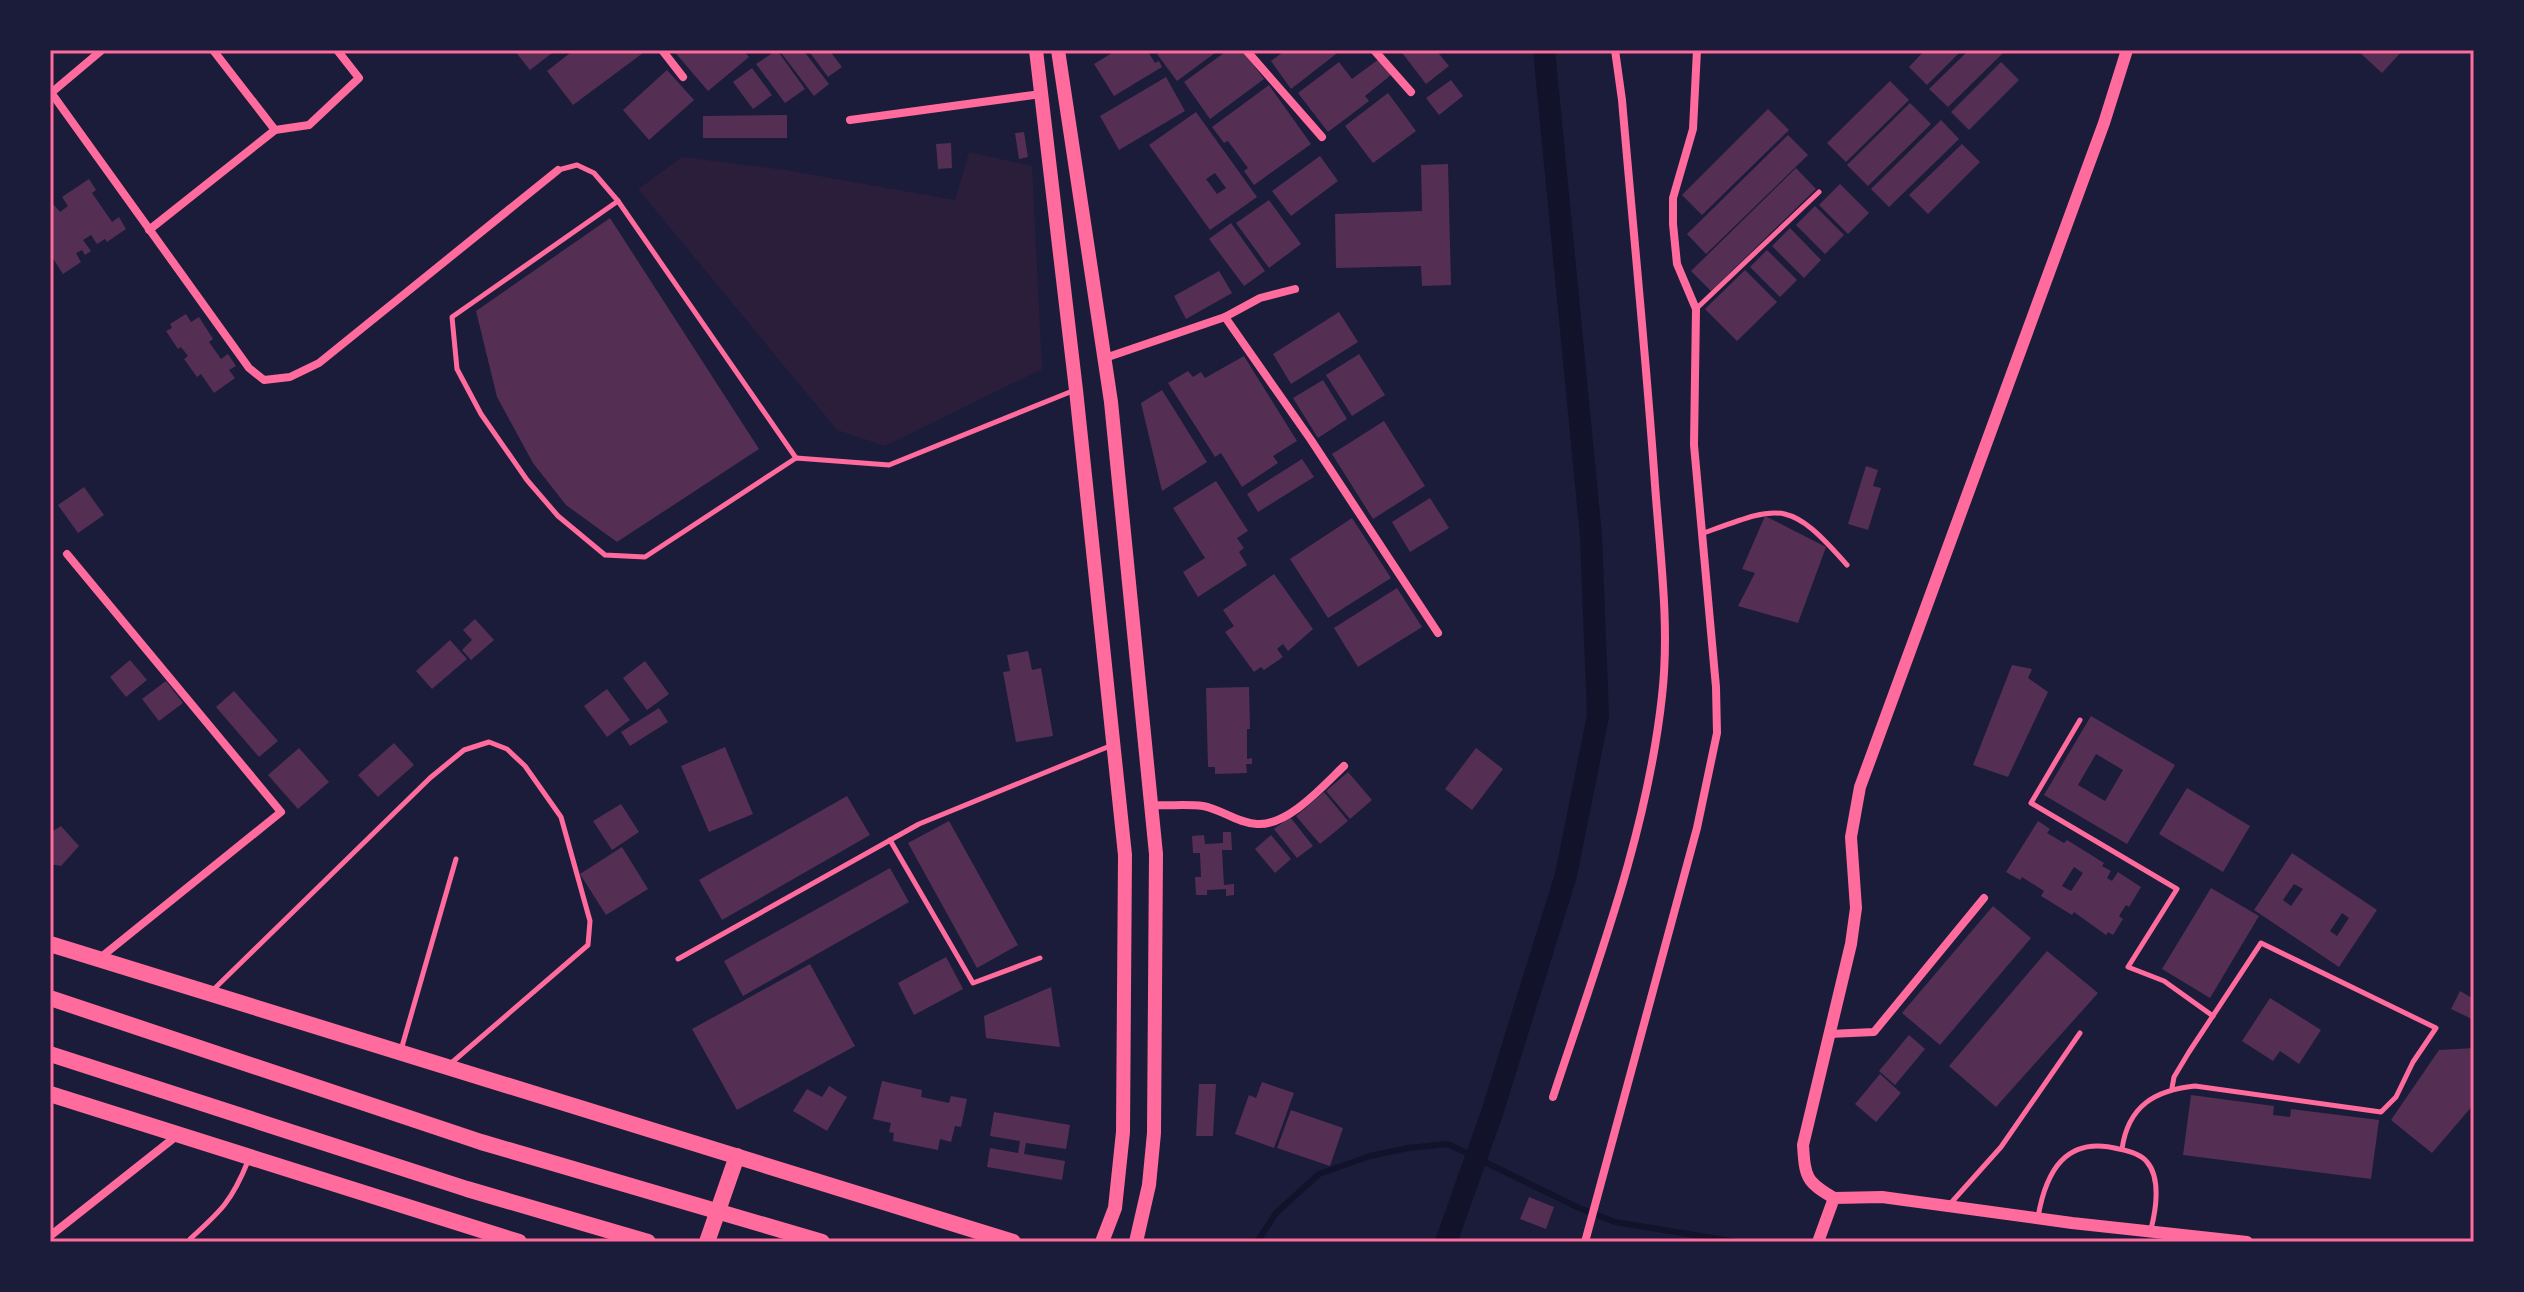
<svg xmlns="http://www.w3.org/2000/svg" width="2524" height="1292" font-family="Barlow,sans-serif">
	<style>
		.green { fill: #2a1e3b }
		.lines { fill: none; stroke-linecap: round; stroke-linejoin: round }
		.stream { stroke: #12122b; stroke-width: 6 }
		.canal { stroke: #12122b; stroke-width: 22 }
		.building { fill: #542f53; fill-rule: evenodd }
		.service { stroke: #ff6b9d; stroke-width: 5 }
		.minor { stroke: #ff6b9d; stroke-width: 8 }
		.tertiary { stroke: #ff6b9d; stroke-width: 12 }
		.primary { stroke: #ff6b9d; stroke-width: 14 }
		.trunk { stroke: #ff6b9d; stroke-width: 16 }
		.neatline { fill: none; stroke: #ff6b9d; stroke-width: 3 }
	</style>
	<rect width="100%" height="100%" fill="#1b1b3a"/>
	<polygon class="green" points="969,152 1032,166 1042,369 885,446 837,430 638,189 682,157 786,170 955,200"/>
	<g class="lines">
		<polyline class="stream" points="1257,1242 1276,1213 1319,1174 1370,1156 1408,1148 1448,1144 1577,1207 1615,1222 1737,1242"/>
		<polyline class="canal" points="1446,1242 1492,1113 1566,875 1598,716 1591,536 1544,50"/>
	</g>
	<g class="building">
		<polygon points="514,50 556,50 530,70"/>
		<polygon points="574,50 647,50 573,105 547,71"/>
		<polygon points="673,50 743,50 749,57 708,91"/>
		<polygon points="777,50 805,89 785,103 756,64"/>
		<polygon points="779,50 803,50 829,84 814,96"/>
		<polygon points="808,50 829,50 842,67 828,77"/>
		<polygon points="1117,50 1147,50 1155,63 1159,61 1162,67 1114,96 1094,64"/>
		<polygon points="1162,50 1219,50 1177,81 1157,54"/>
		<polygon points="1228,50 1242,50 1264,79 1210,119 1184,82"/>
		<polygon points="1286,50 1333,50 1336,54 1291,89 1271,61"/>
		<polygon points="1400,50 1436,50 1449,66 1426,84"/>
		<polygon points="1925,50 1962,50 1927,85 1909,67"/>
		<polygon points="1969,50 2006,50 1948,107 1929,89"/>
		<polygon points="2357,50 2403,50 2382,73"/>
		<polygon points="1379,59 1391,75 1365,96 1369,101 1328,132 1298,93 1339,62 1352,79"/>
		<polygon points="2001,62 2019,80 1969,130 1951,112"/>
		<polygon points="752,68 772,95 753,109 733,82"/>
		<polygon points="667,70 694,100 649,140 623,110"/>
		<polygon points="1166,77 1185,111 1119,150 1100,116"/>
		<polygon points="1451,80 1463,96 1439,115 1426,98"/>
		<polygon points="1890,81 1909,100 1846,162 1827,143"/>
		<polygon points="1269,85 1311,144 1254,185 1244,171 1248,168 1228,141 1224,143 1212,127"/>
		<polygon points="1388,93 1416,131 1373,163 1345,126"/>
		<polygon points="1910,103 1931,124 1868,186 1847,165"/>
		<polygon points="1768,109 1789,130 1702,215 1682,195"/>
		<path d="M1196,112L1257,197L1210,230L1149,145ZM1215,173L1226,188L1217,194L1206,179Z"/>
		<polygon points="787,115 787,138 703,138 703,116"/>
		<polygon points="1941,120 1959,139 1889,207 1871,189"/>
		<polygon points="1024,132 1028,157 1019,159 1015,133"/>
		<polygon points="1788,135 1808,155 1706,254 1687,234"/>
		<polygon points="951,143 952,168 938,169 936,144"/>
		<polygon points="1962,144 1980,162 1928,214 1909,195"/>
		<polygon points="1320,156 1338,181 1291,216 1272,191"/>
		<polygon points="1448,164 1451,285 1422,286 1421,266 1336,268 1335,214 1422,211 1421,165"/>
		<polygon points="1796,168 1816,189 1711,291 1691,271"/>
		<polygon points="89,179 96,190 92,193 112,222 119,217 126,229 107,242 105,239 97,244 91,235 83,240 91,251 85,255 82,250 76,253 81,262 63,274 50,254 50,208 54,205 60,212 68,206 62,197"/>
		<polygon points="1840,184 1869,213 1848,234 1819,205"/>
		<polygon points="1269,200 1301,244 1269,268 1236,223"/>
		<polygon points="1815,206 1844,235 1825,254 1796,225"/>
		<polygon points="610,218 759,449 617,542 566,505 533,463 497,397 476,311"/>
		<polygon points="1231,223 1265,271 1244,286 1209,239"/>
		<polygon points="1790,228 1821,260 1804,278 1772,246"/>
		<polygon points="1767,250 1797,280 1780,297 1750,267"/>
		<polygon points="1745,270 1777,302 1737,341 1705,309"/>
		<polygon points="1219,271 1232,293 1186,319 1174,296"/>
		<polygon points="1339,312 1358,342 1291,384 1273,354"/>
		<polygon points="186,314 191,322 199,317 213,339 209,342 221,359 228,354 236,366 229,370 235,378 214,393 201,374 197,377 184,359 188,356 181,347 178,349 166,331 172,328 170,324"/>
		<polygon points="1359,354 1385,395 1352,416 1326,375"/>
		<polygon points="1244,356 1297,441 1273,456 1278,463 1242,487 1221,453 1215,457 1168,383 1188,371 1193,377 1201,372 1205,378"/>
		<polygon points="1323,380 1347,419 1318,438 1293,398"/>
		<polygon points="1162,390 1207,462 1162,491 1141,403"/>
		<polygon points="1384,421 1425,486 1373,519 1332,454"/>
		<polygon points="1302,459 1314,477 1258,512 1247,494"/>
		<polygon points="1866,466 1878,470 1873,486 1881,488 1868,530 1848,524"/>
		<polygon points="1216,481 1248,531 1237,538 1244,548 1239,552 1247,565 1198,597 1183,572 1205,558 1173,508"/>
		<polygon points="84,487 104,515 78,533 58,505"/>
		<polygon points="1430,498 1449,528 1410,552 1392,522"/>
		<polygon points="1765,516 1826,547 1798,623 1738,606 1755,573 1742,569"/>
		<polygon points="1352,518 1391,578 1328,618 1290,559"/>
		<polygon points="1274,574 1313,629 1288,651 1283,644 1277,649 1283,657 1264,670 1261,667 1254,672 1225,632 1234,626 1223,610"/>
		<polygon points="1397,588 1422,627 1358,667 1334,628"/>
		<polygon points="475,619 494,640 471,660 462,650 472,640 463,630"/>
		<polygon points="450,640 467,659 432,689 416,671"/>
		<polygon points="1028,651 1032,670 1041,668 1053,736 1016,742 1003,672 1010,671 1007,655"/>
		<polygon points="130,660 147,680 126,697 110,677"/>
		<polygon points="645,661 669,694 647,710 623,678"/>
		<polygon points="2012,665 2032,669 2028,678 2048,692 2008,777 1973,765"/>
		<polygon points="166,681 183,703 159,721 142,699"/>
		<polygon points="1249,687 1250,729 1247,729 1247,759 1252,758 1252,764 1246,764 1247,773 1215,774 1215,767 1208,767 1206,688"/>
		<polygon points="607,689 630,720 607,737 584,706"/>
		<polygon points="234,691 278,741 259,757 216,707"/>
		<polygon points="659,708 668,722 630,746 621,732"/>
		<path d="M2091,716L2175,765L2127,844L2044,795ZM2096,754L2123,770L2105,801L2078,785Z"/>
		<polygon points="394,743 414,765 378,797 358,775"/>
		<polygon points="725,747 753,814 709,832 681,766"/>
		<polygon points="299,748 329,782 298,809 268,775"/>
		<polygon points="1476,748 1503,769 1472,810 1445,789"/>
		<polygon points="1348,772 1372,800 1350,819 1326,791"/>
		<polygon points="2187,788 2250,826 2223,872 2159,834"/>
		<polygon points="1324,792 1348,821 1320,844 1296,816"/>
		<polygon points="847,796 870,835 722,920 699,880"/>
		<polygon points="621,804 639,832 612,850 593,821"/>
		<polygon points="1290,817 1313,846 1297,858 1274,829"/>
		<polygon points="949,821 1018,945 977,968 908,843"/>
		<path d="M2038,821L2050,829L2047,833L2064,843L2067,840L2104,863L2102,866L2111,871L2107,878L2112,881L2118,872L2141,887L2129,907L2126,905L2119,916L2123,919L2113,935L2108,932L2106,935L2074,912L2072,915L2041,896L2044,891L2022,877L2020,880L2006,872ZM2074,867L2083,873L2071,891L2062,886Z"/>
		<polygon points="61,826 79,846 61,866 50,864 50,833"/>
		<polygon points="1223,832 1231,832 1232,850 1222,850 1224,885 1234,884 1234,895 1226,896 1226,889 1207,890 1207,895 1196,895 1195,877 1201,877 1200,853 1193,853 1192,836 1204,835 1205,844 1223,843"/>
		<polygon points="1271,835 1291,859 1275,873 1255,849"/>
		<polygon points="622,847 648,889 606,915 580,874"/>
		<path d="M2292,853L2377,910L2339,967L2254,910ZM2294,884L2303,889L2291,906L2283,900ZM2342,913L2349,918L2337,936L2330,931Z"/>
		<polygon points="890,868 909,902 743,996 724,961"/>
		<polygon points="2211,888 2259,916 2210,998 2162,969"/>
		<polygon points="1993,906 2031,938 1940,1045 1902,1013"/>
		<polygon points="2047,951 2098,993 1996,1107 1949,1066"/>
		<polygon points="946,957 963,989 914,1015 898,983"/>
		<polygon points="810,964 855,1046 737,1110 692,1029"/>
		<polygon points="1051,987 1060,1047 986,1038 984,1016"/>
		<polygon points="2460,991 2474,999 2474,1020 2451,1009"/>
		<polygon points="2270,998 2321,1030 2299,1064 2280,1051 2273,1061 2242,1041"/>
		<polygon points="1909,1035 1925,1049 1895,1085 1879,1071"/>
		<polygon points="2474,1048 2474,1104 2432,1153 2391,1120 2439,1050"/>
		<polygon points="1880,1074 1901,1093 1876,1122 1855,1104"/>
		<polygon points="882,1081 922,1090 921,1097 949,1103 951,1096 967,1099 961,1127 955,1126 951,1142 940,1139 938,1150 893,1141 894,1133 889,1132 891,1123 873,1119"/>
		<polygon points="1262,1082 1294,1093 1274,1148 1235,1134 1249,1095 1256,1098"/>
		<polygon points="1199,1084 1216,1084 1213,1136 1196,1136"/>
		<polygon points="829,1086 847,1097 827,1131 793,1111 807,1089 822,1097"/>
		<polygon points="2191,1095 2274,1106 2273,1115 2290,1117 2291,1109 2379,1120 2371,1179 2183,1155"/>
		<polygon points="1291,1110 1343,1128 1330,1166 1277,1148"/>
		<polygon points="994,1112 1070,1125 1066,1149 1026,1143 1024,1154 1065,1161 1062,1180 987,1167 990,1148 1018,1153 1020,1141 990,1136"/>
		<polygon points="1529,1197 1554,1207 1546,1229 1520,1219"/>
	</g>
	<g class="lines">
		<g class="service">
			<polyline points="558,170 577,165 594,173 618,201 796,458"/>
			<polyline points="618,201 452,317 457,369 481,414 527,480 558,516 605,555 645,557 796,458 889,465 1075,390"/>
			<polyline points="1697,308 1819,192"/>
			<path d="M1701,534C1781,505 1788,498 1847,565"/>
			<polyline points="2080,720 2031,803 2177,889 2128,967 2164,981 2213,1016"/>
			<polyline points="890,840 973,983 1040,958"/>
			<polyline points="678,959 919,824 1110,746"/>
			<polyline points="212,991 430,778 464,750 489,742 507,749 525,766 561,817 590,921 588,945 449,1065"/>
			<polyline points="401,1050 456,859"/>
			<path d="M2122,1149C2128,1106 2155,1090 2195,1086L2381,1112L2396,1097L2413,1062L2436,1028L2261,943L2189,1052L2174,1077L2172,1088"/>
			<polyline points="1950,1204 2001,1147 2080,1033"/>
			<path d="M2038,1217C2046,1171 2066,1135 2119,1149C2129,1151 2141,1154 2147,1162C2161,1178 2156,1210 2151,1229"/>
			<path d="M190,1239C221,1211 232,1201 248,1161"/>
		</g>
		<g class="minor">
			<polyline points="213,50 275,130"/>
			<polyline points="662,50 683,77"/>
			<polyline points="1246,50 1322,137"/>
			<polyline points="1374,50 1411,92"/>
			<polyline points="50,91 249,368 264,380 290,377 319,363 558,170"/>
			<polyline points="51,93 102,50"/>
			<polyline points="850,120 1041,94"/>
			<polyline points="149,230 275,130 309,125 359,78 337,50"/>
			<polyline points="1225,317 1311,440 1438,633"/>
			<polyline points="1105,358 1225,317 1260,298 1295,289"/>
			<polyline points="67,554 281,812 100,958"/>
			<path d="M1152,805C1169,806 1187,804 1203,806C1221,809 1237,823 1257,824C1288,826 1323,786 1344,766"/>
			<polyline points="1829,1034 1874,1032 1984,898"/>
			<path d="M1553,1097C1596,966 1647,834 1662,696C1670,626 1660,554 1655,485C1646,356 1633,228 1622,100L1615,50"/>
			<polyline points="50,1236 179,1134"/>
			<polyline points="1585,1242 1697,828 1717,733 1716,687 1694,445 1696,309 1677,264 1673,224 1673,198 1693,129 1697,50"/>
		</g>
		<g class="tertiary">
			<path d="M1834,1198C1806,1182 1805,1177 1803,1145L1851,944L1856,908L1851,837L1860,787L2104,123L2127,50"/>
			<polyline points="1818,1242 1834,1198 1882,1197 2072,1223 2247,1242"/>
		</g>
		<g class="primary">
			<polyline points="1036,50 1076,390 1125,855 1123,1132 1115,1208 1102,1242"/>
			<polyline points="1058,50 1111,402 1156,854 1154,1133 1149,1185 1136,1242"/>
		</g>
		<g class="trunk">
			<polyline points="50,944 1013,1242"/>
			<polyline points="50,998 481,1142 822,1242"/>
			<polyline points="50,1054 467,1189 648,1242"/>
			<polyline points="50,1094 519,1242"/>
			<polyline points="707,1242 737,1156"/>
		</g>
	</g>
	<rect width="2524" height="1292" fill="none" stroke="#1b1b3a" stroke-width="104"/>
	<rect x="52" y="52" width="2420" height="1188" class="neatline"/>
</svg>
